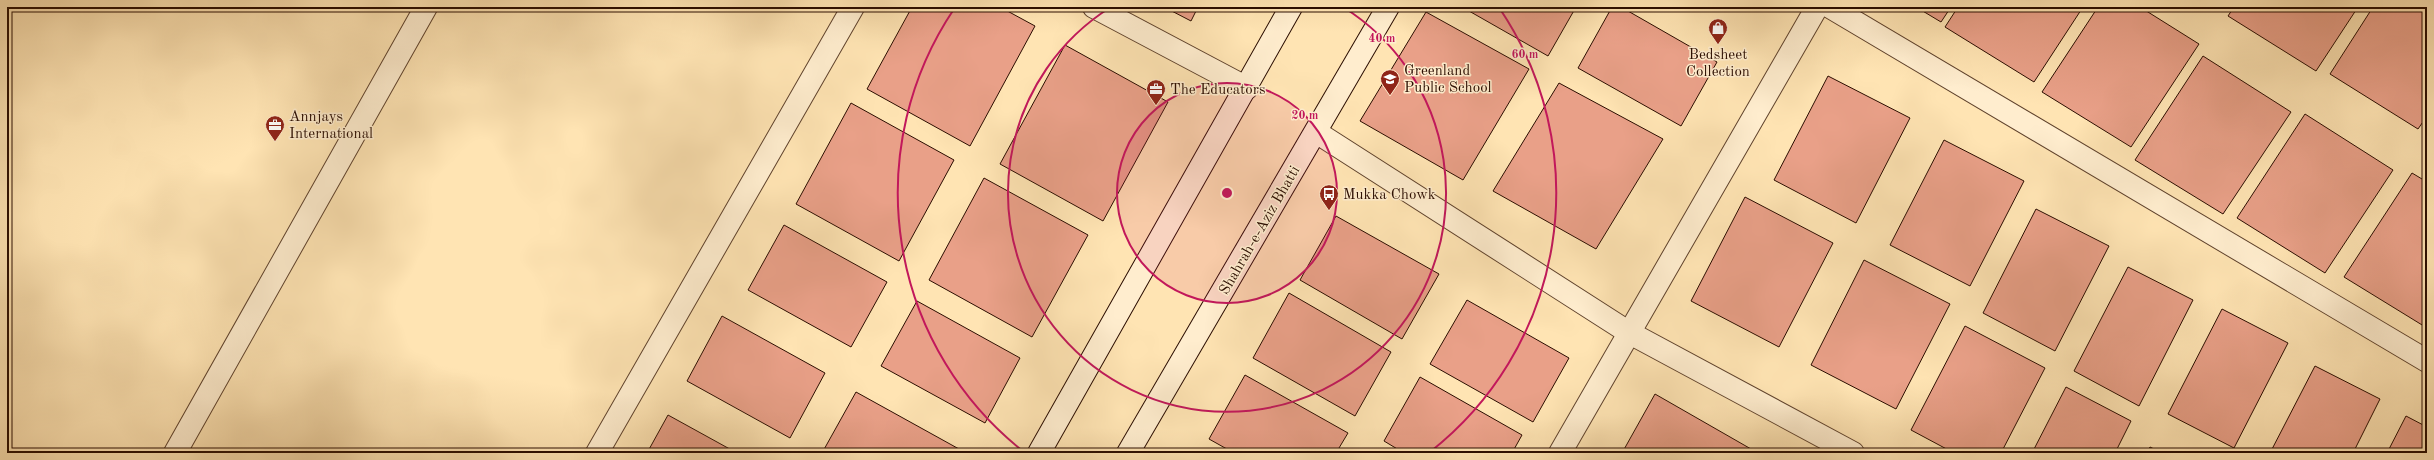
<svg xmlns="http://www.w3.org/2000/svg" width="2434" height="460" font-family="'Old Standard TT',serif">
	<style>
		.building { fill: #e9a088; stroke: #2b0d00 }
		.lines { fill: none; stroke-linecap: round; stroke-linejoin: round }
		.street-casing { stroke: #60432d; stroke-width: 24 }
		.secondary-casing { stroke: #2b0d00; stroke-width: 24 }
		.street { stroke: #ffedce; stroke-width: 22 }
		.secondary { stroke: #ffedce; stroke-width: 22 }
		.ring { fill: none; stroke: #c2185b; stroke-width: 2 }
		.labels { text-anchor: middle; stroke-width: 3; stroke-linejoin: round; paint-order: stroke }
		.poi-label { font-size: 15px; fill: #2b0d00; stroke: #ffedce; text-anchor: start }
		.street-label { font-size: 15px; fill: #2b0d00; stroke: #ffedce }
		.centre { fill: #c2185b; stroke: #ffedce; stroke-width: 2 }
		.ring-label { font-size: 12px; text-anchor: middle; font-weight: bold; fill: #c2185b; stroke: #ffedce; stroke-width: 3; stroke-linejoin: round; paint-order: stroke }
	</style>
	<rect width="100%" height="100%" fill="#ffe4b3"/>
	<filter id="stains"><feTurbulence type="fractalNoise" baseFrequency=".005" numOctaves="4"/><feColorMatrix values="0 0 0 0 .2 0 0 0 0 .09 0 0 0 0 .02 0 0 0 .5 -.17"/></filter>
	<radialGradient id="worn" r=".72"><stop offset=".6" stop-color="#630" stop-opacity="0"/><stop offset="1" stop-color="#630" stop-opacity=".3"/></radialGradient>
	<g class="building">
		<polygon points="912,7 1000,7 1035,26 970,146 867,89"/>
		<polygon points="1164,7 1198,7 1191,21"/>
		<polygon points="1462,7 1576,7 1548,56"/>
		<polygon points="1612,7 1621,7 1717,62 1681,126 1578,68"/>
		<polygon points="1745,7 1755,7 1752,11"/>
		<polygon points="1916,7 1951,7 1941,22"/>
		<polygon points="1958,7 2083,7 2034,82 1945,27"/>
		<polygon points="2098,7 2140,7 2199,44 2131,147 2042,92"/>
		<polygon points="2234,7 2358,7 2316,71 2228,16"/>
		<polygon points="2373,7 2427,7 2427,116 2418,129 2330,74"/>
		<polygon points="1426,12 1529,69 1463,180 1360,121"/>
		<polygon points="1065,45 1168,102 1103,221 1000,164"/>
		<polygon points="2203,56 2291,112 2223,214 2135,160"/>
		<polygon points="1828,76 1910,118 1856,223 1774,180"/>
		<polygon points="1559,83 1663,139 1596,249 1493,191"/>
		<polygon points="851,103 954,160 899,261 796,204"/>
		<polygon points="2305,114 2393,170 2325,273 2237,218"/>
		<polygon points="1944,140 2024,181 1970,286 1890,245"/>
		<polygon points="2412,173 2427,182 2427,328 2344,277"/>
		<polygon points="984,178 1088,235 1032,337 929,280"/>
		<polygon points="1745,197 1833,243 1779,347 1691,301"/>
		<polygon points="2036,209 2109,246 2055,351 1983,313"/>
		<polygon points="1336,216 1439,274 1402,339 1300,280"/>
		<polygon points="784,225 887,282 851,347 748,290"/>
		<polygon points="1864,260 1950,304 1896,409 1811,365"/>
		<polygon points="2128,267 2193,300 2139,406 2074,371"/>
		<polygon points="1289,293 1391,352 1355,416 1253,358"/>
		<polygon points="1467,300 1569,358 1533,422 1430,364"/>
		<polygon points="917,301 1020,358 985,423 881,366"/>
		<polygon points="2222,309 2288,343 2234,448 2168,414"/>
		<polygon points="722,316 825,373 790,438 687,381"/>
		<polygon points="1965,326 2045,368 2001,453 1954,453 1911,430"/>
		<polygon points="2315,366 2380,399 2353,453 2270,453"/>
		<polygon points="1245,375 1348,433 1336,453 1234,453 1209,439"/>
		<polygon points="1420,377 1522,435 1512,453 1404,453 1384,441"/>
		<polygon points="2066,387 2131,421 2115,453 2032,453"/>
		<polygon points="856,392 959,449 956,453 822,453"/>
		<polygon points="1655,394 1758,453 1622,453"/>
		<polygon points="668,415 737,453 647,453"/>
		<polygon points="2406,416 2427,427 2427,453 2387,453"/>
		<polygon points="2150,447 2162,453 2146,453"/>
	</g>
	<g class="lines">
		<defs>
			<g id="street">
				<polyline points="1094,7 1247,88"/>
				<polyline points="1830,7 2427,361"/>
				<polyline points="1316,132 1628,332 1853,453"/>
				<polyline points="175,453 426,7"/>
				<polyline points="597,453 853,7"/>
				<polyline points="1560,453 1817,7"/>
			</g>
			<g id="secondary">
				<polyline points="1039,453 1291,7"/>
				<polyline points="1128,453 1388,7"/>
			</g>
		</defs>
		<use href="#street" class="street-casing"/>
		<use href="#secondary" class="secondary-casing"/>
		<use href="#street" class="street"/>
		<use href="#secondary" class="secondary"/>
	</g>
	<circle cx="1227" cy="193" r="110" fill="#c2185b" fill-opacity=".12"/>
	<g class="ring">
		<circle cx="1227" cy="193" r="110"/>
		<path d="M1343 7A219 219 0 1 1 1111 7"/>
		<path d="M1024 452A329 329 0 0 1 954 9M1500 9A329 329 0 0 1 1430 452"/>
	</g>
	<defs>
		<symbol id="shop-pin" viewBox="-11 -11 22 30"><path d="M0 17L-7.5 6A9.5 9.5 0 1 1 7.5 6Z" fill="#8f2418" stroke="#ffedce"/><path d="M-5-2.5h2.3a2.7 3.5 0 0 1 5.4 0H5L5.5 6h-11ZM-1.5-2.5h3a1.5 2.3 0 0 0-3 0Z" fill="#fff"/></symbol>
		<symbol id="school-pin" viewBox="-11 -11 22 30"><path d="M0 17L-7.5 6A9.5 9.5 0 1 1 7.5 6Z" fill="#8f2418" stroke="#ffedce"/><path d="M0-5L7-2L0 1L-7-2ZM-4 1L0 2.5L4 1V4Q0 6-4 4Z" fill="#fff"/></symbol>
		<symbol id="office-pin" viewBox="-11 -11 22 30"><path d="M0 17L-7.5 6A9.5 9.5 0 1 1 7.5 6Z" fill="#8f2418" stroke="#ffedce"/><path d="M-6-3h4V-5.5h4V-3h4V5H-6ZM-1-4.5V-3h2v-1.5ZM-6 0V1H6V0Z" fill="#fff"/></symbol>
		<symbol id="bus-pin" viewBox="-11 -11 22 30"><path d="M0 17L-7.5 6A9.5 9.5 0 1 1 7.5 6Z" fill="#8f2418" stroke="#ffedce"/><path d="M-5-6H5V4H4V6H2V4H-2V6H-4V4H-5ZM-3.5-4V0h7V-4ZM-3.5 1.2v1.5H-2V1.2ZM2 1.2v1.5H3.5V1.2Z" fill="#fff"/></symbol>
	</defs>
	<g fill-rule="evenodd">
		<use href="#shop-pin" x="1707" y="17" width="22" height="30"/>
		<use href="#school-pin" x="1379" y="68" width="22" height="30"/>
		<use href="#office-pin" x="1145" y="78" width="22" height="30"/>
		<use href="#office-pin" x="264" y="114" width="22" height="30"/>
		<use href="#bus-pin" x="1318" y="183" width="22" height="30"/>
	</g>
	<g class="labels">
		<g class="poi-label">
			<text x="1718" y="59" text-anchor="middle">Bedsheet<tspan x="1718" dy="17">Collection</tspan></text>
			<text x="1404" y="75">Greenland<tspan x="1404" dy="17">Public School</tspan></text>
			<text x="1170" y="94">The Educators</text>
			<text x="289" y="121">Annjays<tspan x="289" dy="17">International</tspan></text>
			<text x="1343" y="199">Mukka Chowk</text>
		</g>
		<g class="street-label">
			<text transform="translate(1259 230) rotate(-60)" y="5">Shahrah-e-Aziz Bhatti</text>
		</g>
	</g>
	<circle cx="1227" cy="193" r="6" class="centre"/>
	<g class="ring-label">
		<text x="1382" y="42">40 m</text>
		<text x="1525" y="58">60 m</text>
		<text x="1305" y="119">20 m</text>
	</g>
	<rect width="2434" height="460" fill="none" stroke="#ffe4b3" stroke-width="24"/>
	<rect x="8" y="8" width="2418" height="444" fill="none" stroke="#2b0d00" stroke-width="2"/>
	<rect x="12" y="12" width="2410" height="436" fill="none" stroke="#2b0d00"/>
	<rect width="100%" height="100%" filter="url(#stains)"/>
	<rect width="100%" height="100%" fill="url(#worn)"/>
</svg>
